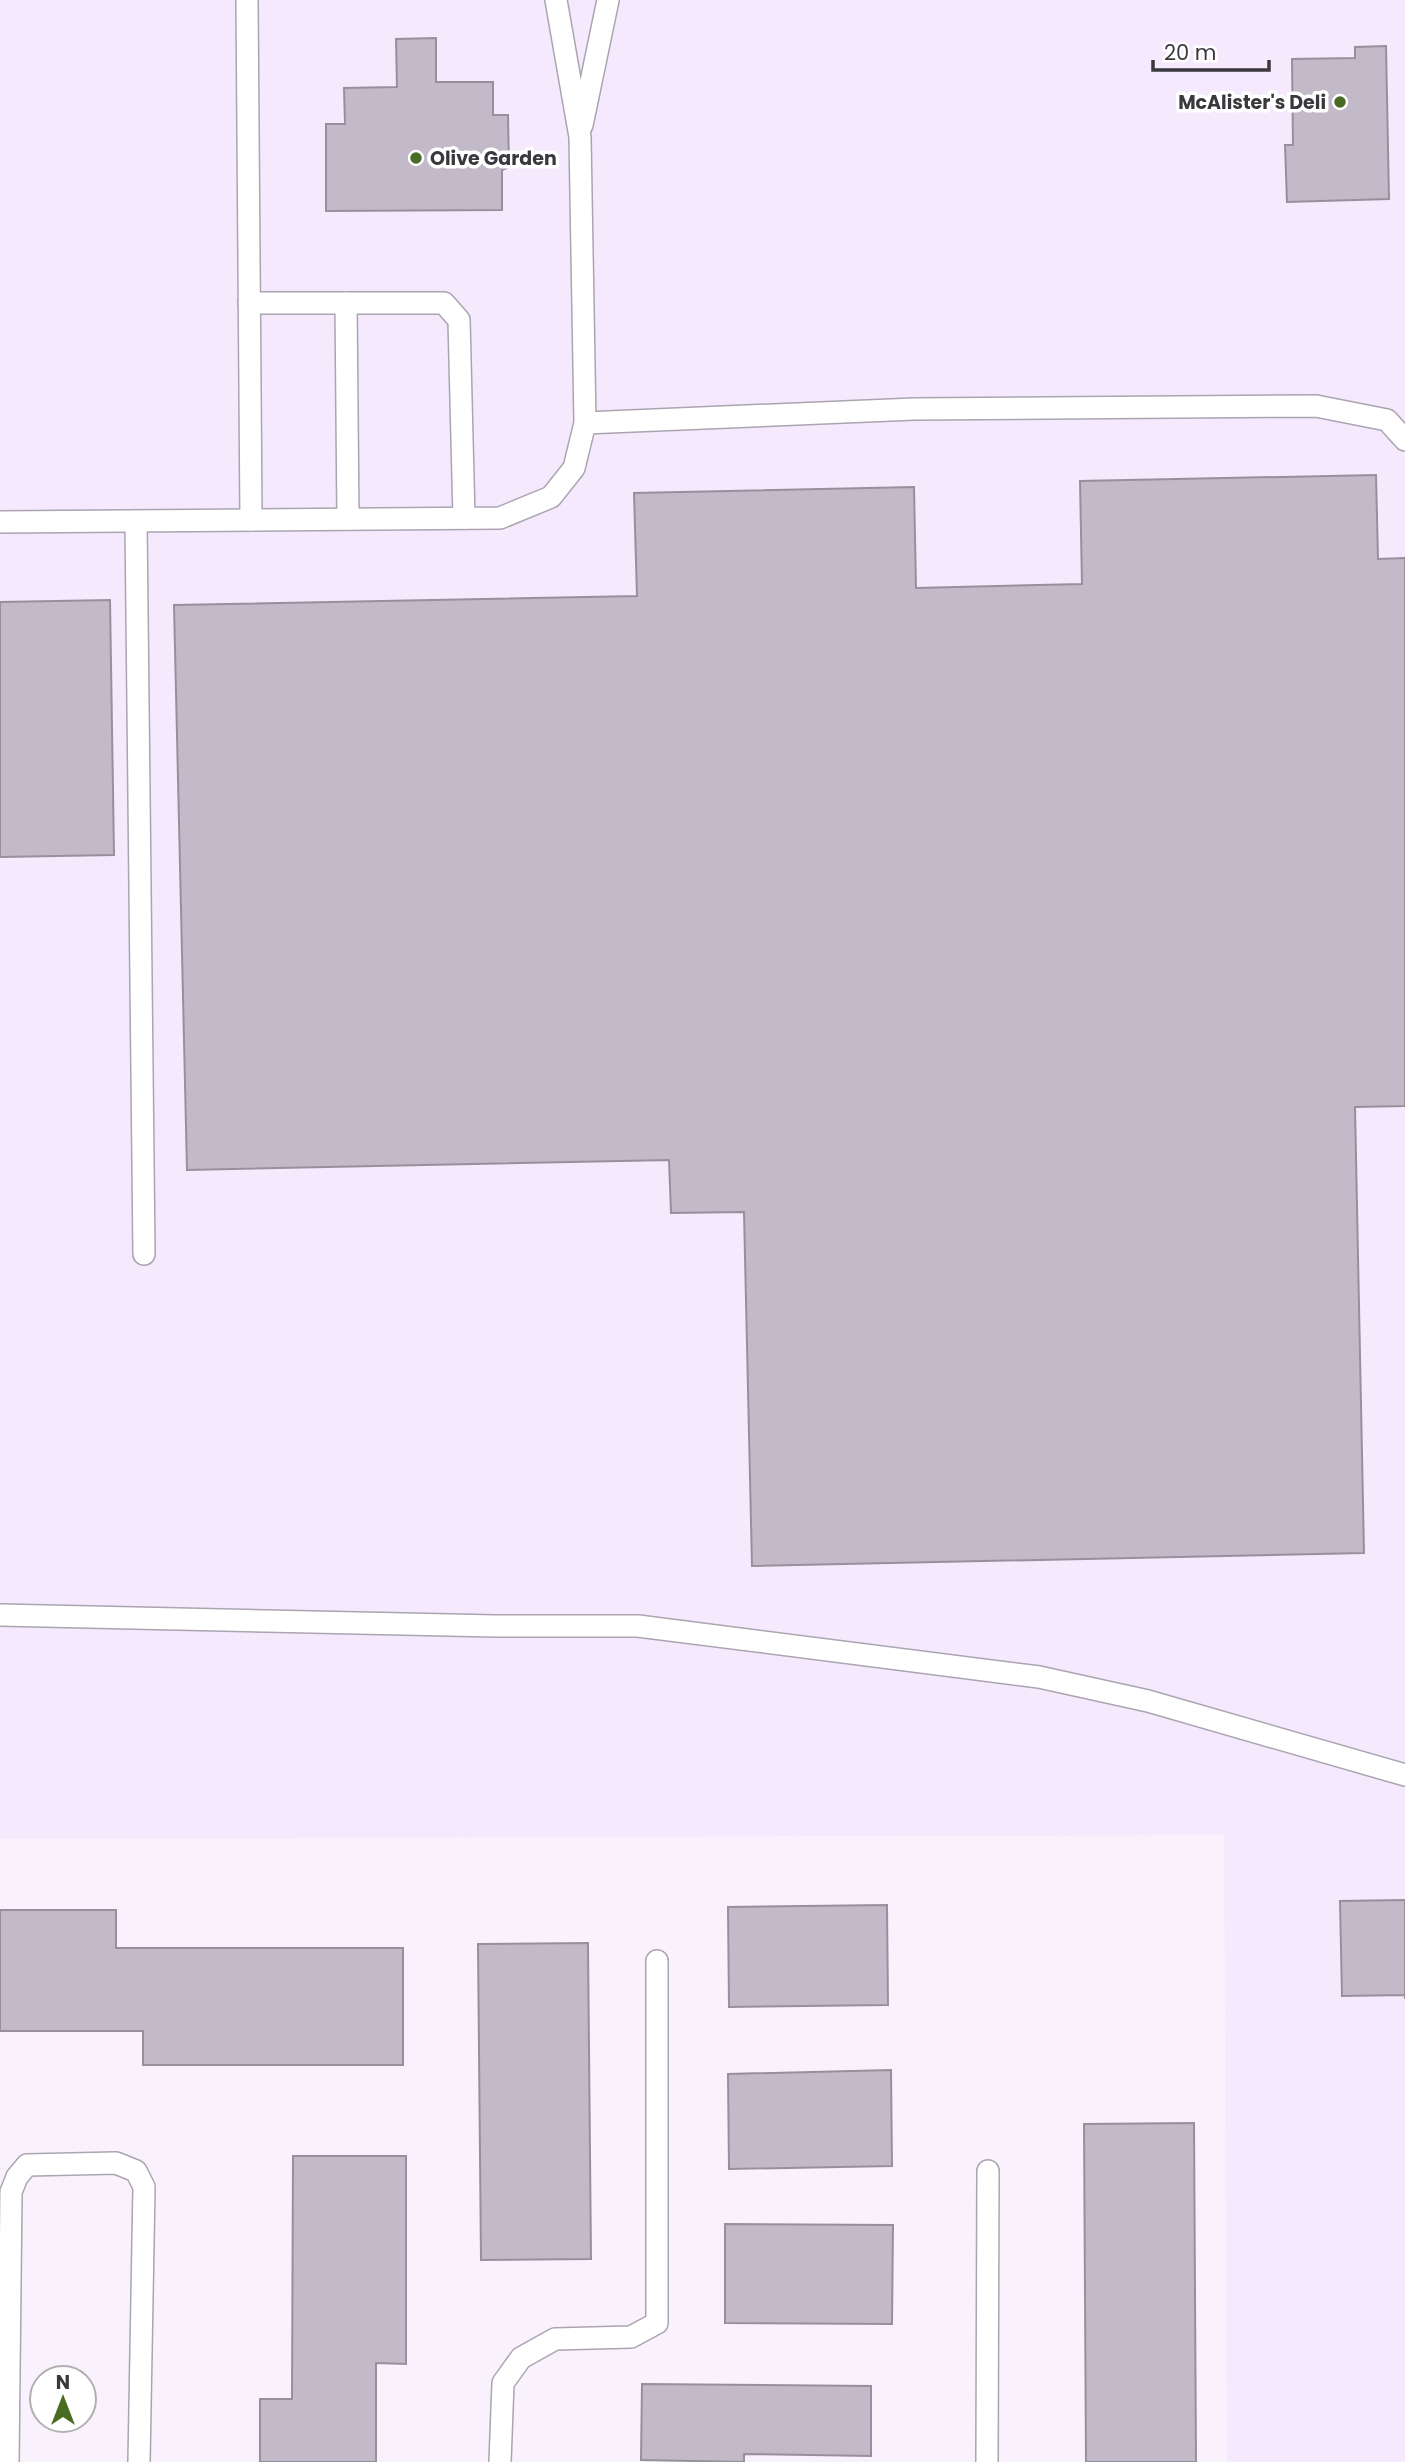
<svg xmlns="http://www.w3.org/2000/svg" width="1405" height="2462" font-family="Poppins,sans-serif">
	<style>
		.built { fill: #f5e9fd }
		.building { fill: #c2bac8; stroke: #97909c; stroke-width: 2 }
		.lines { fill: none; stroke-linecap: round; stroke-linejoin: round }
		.lane-casing { stroke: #aba4b1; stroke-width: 24 }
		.lane { stroke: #fff; stroke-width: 21 }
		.poi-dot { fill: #496c25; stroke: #fff; stroke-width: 2.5 }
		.labels { text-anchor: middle; stroke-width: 7; stroke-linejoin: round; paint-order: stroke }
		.poi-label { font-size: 19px; font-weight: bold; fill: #3b383d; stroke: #fff; text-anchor: end }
	</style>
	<rect width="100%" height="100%" fill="#f9f2fd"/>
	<polygon class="built" points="0,0 1405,0 1405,2462 1227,2462 1224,1835 0,1839"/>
	<g class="building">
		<polygon points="436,38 436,82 493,82 493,115 508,115 509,167 502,170 502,210 326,211 326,124 345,124 344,88 397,87 396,39"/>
		<polygon points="1386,46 1389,199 1287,202 1285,145 1293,145 1292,59 1355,58 1355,47"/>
		<polygon points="1376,475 1378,559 1405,558 1405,1106 1355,1107 1364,1553 752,1566 744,1212 671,1213 669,1160 187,1170 174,605 637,596 634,493 914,487 916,588 1082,584 1080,481"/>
		<polygon points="110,600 114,855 0,857 0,602"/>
		<polygon points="1405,1900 1405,1999 1405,1995 1342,1996 1340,1901"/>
		<polygon points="887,1905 888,2005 729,2007 728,1907"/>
		<polygon points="0,1910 116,1910 116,1948 403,1948 403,2065 143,2065 143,2031 0,2031"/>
		<polygon points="588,1943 591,2259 481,2260 478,1944"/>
		<polygon points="891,2070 892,2166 729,2169 728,2074"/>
		<polygon points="1194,2123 1196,2462 1086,2462 1084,2124"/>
		<polygon points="293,2156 406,2156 406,2364 376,2363 376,2462 260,2462 260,2399 292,2399"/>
		<polygon points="725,2224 893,2225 892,2324 725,2323"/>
		<polygon points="642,2384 871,2386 871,2456 744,2454 744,2462 641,2460"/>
	</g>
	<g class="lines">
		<defs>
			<g id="lane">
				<polyline points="247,0 251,520"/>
				<polyline points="582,125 608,0"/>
				<polyline points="249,303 444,303 459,320 464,518"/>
				<polyline points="346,303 348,519"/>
				<polyline points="585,423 914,409 1316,406 1387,420 1405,440"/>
				<polyline points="136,521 144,1254"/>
				<polyline points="0,522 500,518 551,497 574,468 585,423 580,137 556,0"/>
				<polyline points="0,1615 495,1626 638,1626 1039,1677 1148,1701 1405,1775"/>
				<polyline points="8,2462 11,2192 17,2177 27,2165 116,2163 136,2171 144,2187 139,2462"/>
				<polyline points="500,2462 503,2383 521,2358 555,2339 631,2337 657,2323 657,1961"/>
				<polyline points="987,2462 988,2171"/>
			</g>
		</defs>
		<use href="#lane" class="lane-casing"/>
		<use href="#lane" class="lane"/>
	</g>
	<g class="poi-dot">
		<circle cx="1340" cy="102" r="7"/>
		<circle cx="416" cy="158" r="7"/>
	</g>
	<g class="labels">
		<g class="poi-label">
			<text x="1326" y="109">McAlister's Deli</text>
			<text x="430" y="165" text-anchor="start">Olive Garden</text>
		</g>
	</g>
	<g transform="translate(63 2399)"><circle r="33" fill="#ffffff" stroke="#b1afb1" stroke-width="2"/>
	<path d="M0-5L12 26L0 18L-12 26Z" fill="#496c25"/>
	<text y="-10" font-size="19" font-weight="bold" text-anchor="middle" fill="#3b383d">N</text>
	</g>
	<path d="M1153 60v10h116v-10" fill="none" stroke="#3b383d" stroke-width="3.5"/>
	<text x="1164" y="60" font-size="21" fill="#3b383d" stroke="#ffffff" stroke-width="5" paint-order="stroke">20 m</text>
</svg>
